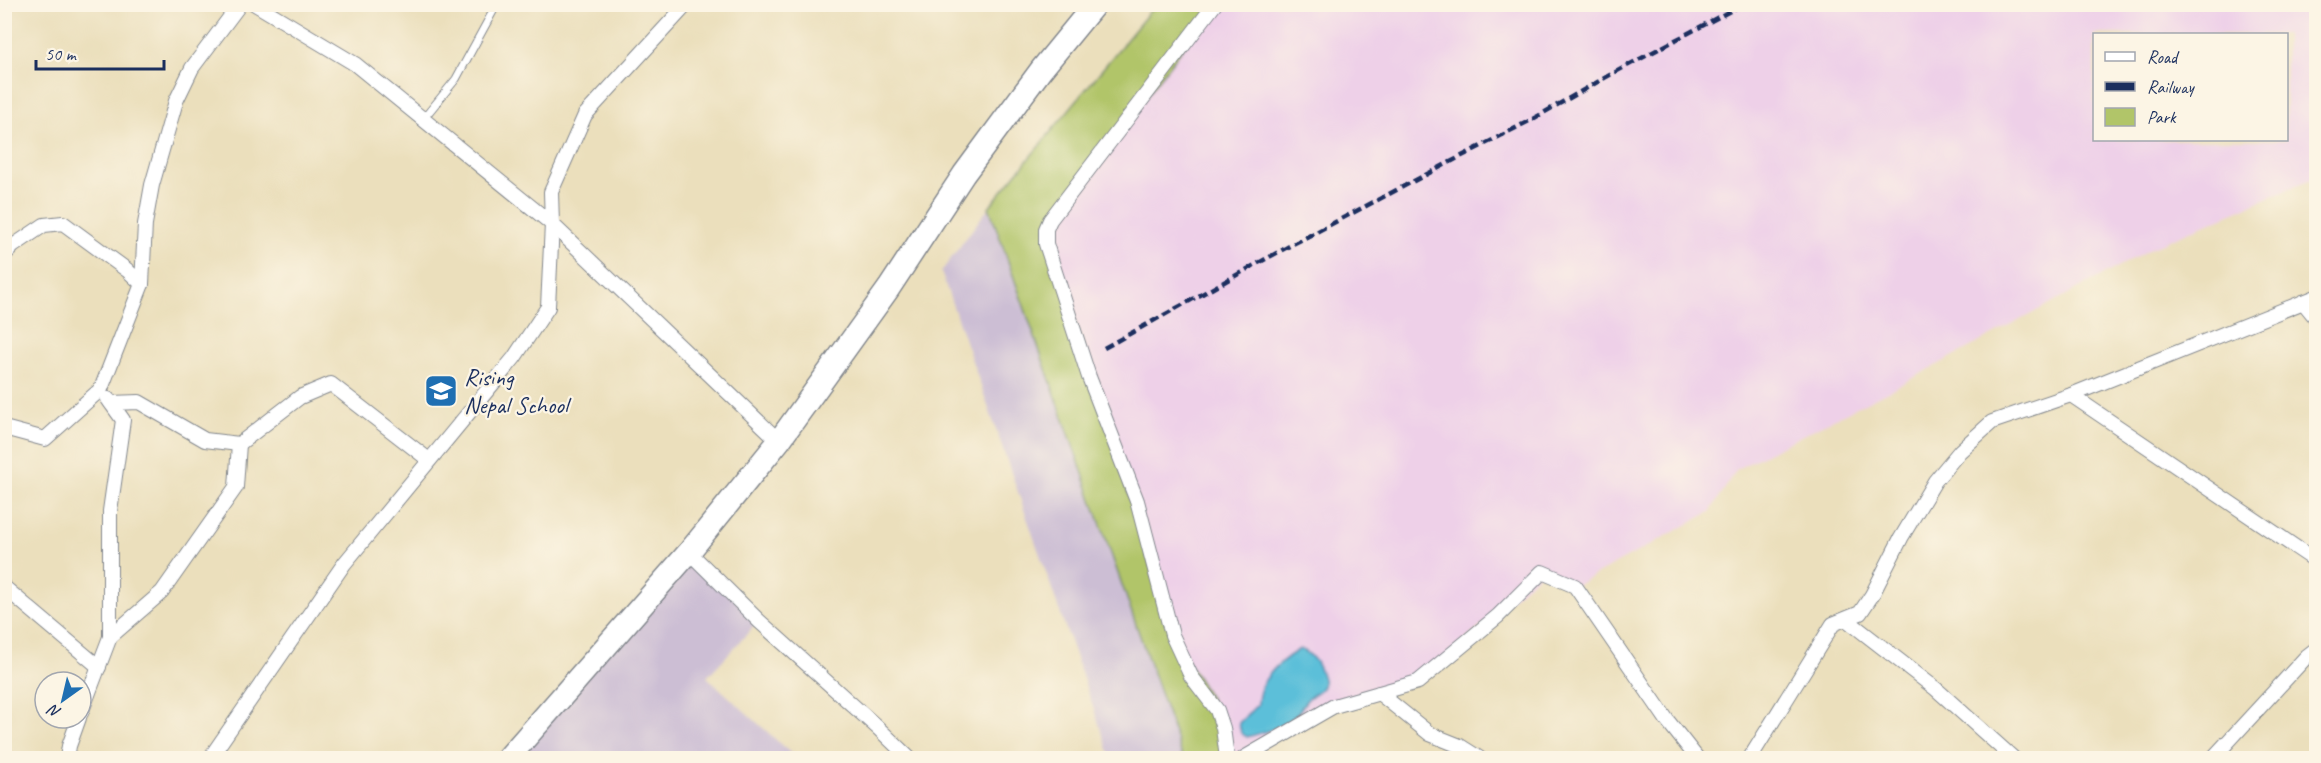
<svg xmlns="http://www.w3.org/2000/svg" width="2321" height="763" font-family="Caveat,sans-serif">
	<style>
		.built { fill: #eed0e8; fill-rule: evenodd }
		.industrial { fill: #ccbed4 }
		.green { fill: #b1c569; stroke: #667a64; stroke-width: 1.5 }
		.water { fill: #5bbfd9; stroke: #3b779c; stroke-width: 1.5 }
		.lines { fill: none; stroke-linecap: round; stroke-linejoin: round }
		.lane-casing { stroke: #83878d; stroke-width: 9 }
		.street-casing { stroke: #83878d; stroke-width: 16 }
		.primary-casing { stroke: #83878d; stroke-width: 25 }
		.lane { stroke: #fff; stroke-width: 7 }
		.street { stroke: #fff; stroke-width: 14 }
		.primary { stroke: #fff; stroke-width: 22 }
		.rail { stroke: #1b2f5e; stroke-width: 4.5; stroke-dasharray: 9 4.5; stroke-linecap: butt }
		.labels { text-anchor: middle; stroke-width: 4.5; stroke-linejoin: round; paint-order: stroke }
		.poi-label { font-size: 24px; fill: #1b2f5e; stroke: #fcf5e5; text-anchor: start }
	</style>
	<rect width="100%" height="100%" fill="#fcf5e5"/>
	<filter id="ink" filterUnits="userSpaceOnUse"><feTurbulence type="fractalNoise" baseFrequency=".0167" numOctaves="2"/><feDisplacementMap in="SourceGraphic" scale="12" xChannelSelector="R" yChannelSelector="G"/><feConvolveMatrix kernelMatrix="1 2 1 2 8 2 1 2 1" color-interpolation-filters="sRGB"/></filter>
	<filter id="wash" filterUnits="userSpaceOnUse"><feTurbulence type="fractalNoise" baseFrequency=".008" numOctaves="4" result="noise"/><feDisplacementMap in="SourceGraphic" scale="24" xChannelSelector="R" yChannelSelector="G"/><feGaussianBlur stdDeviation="1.35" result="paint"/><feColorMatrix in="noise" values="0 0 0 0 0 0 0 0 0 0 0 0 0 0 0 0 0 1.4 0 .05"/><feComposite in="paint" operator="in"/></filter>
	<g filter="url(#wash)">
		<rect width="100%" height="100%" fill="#ebdfbc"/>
		<path class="built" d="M1613,4L1621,10L1630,4L2316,5V177L2160,244L1915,377L1737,469L1710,512L1575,586L1542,572L1418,682L1334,706L1244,758H1227L1191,676L1046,229L1215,5ZM2094,34H2286V140H2094Z"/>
		<g class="industrial">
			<polygon points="989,207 1175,733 1183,758 1111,758 941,272"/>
			<polygon points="685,554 759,621 707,677 796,758 501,758"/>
		</g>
		<polygon class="green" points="1155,5 1215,5 1046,229 1172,635 1217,710 1227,758 1183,758 989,207"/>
		<path class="water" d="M1300,649C1309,652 1315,659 1319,668C1331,694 1316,688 1306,701C1303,705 1301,709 1298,713C1284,727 1266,732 1247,737L1241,733L1239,723L1258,704C1258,679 1280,661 1300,649Z"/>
	</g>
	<g filter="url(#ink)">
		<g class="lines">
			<defs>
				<polyline id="lane" points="424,118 456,79 497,4"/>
				<g id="street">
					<polyline points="255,4 355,64 552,224 779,441"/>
					<polyline points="1215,4 1050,220 1046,229 1046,244 1089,377 1137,501 1172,635 1191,676 1217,710 1223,728 1227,758"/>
					<polyline points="4,255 13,246 44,225 63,223 127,270 142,284"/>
					<polyline points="2303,302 2316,318"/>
					<polyline points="2071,395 2316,561"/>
					<polyline points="111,403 139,402 205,440 239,444 300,397 331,384 429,460"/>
					<polyline points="4,428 45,439 101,389 142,284 145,224 152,185 176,101 192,68 240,4"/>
					<polyline points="689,552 759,621 878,728 909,758"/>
					<polyline points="4,587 99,667"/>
					<polyline points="1847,620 1936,689 2013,758"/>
					<polyline points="110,637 162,592 236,487 239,444"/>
					<polyline points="1379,693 1430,734 1460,746 1479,758"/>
					<polyline points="81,713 110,637 110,511 123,420 108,399"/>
					<polyline points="67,758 69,746 79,718"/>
					<polyline points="210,758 344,564 514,358 548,307 552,224 551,192 585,115 687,4"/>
					<polyline points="1244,758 1334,706 1418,682 1498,616 1542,572 1575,586 1667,720 1697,758"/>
					<polyline points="1750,758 1833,624 1860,613 1872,595 1901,538 1935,481 1960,451 1992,422 2071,395 2316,297"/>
					<polyline points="2213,758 2307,656 2316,649"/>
				</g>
				<polyline id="primary" points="508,758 689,552 779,441 889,288 964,174 1041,70 1095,4"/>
			</defs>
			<use href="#lane" class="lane-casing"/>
			<use href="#street" class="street-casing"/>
			<use href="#primary" class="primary-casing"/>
			<use href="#lane" class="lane"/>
			<use href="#street" class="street"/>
			<use href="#primary" class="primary"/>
			<polyline class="rail" points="1104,348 1293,244 1531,120 1608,76 1743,4"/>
		</g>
	</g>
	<defs>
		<symbol id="school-square" viewBox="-11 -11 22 22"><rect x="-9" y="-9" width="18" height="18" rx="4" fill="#1f6fb2" stroke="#fcf5e5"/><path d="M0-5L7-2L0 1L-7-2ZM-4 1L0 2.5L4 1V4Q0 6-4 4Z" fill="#fff"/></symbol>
	</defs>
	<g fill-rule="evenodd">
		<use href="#school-square" x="422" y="372" width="38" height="38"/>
	</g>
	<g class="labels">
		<g class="poi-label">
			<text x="464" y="385">Rising<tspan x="464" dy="28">Nepal School</tspan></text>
		</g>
	</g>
	<rect width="2321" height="763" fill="none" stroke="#fcf5e5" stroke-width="24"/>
	<rect x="2093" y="33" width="195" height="108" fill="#fcf5e5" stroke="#a2a6af" stroke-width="1.5"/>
	<rect x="2105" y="52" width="30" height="9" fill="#ffffff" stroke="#a2a6af" stroke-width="1.5"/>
	<text x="2147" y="63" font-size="18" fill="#1b2f5e">Road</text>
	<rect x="2105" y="82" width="30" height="9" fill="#1b2f5e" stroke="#a2a6af" stroke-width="1.5"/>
	<text x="2147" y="93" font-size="18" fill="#1b2f5e">Railway</text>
	<rect x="2105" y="108" width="30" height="18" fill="#b1c569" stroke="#a2a6af" stroke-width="1.5"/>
	<text x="2147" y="123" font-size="18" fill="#1b2f5e">Park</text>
	<g transform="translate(63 700) rotate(214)"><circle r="28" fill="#fcf5e5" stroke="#a2a6af" stroke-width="1.5"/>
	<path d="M0-4.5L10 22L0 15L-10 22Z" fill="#1f6fb2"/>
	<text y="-9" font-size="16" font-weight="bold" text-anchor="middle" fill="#1b2f5e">N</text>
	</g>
	<path d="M36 60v9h128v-9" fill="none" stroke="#1b2f5e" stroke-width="3"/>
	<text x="45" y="60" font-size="18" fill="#1b2f5e" stroke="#fcf5e5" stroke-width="4.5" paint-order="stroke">50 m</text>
</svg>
